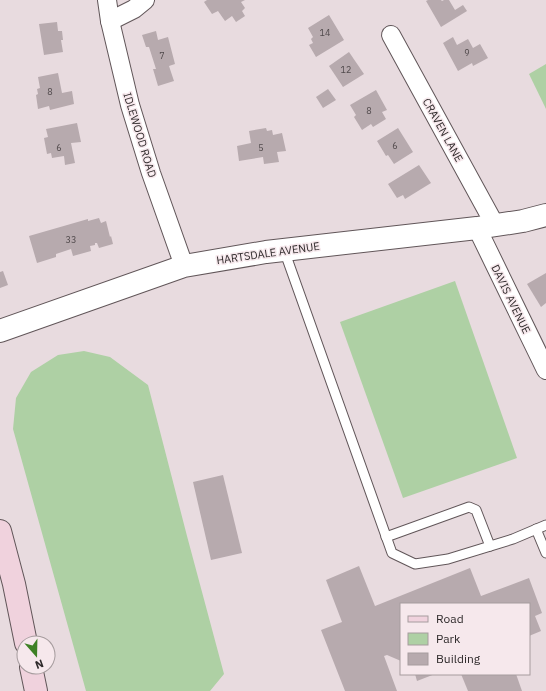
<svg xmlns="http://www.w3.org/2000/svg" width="546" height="691" font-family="'IBM Plex Sans',sans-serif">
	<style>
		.green { fill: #aed0a4 }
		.building { fill: #b7aaae }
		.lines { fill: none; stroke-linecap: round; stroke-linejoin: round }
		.service-casing { stroke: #615659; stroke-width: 11 }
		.minor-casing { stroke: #615659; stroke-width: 20 }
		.tertiary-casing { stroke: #615659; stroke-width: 24 }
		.secondary-casing { stroke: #615659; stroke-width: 24 }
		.service { stroke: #fff; stroke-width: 9 }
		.minor { stroke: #fff; stroke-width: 18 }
		.tertiary { stroke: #fff; stroke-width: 22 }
		.secondary { stroke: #f0d2dd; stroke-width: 22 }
		.labels { text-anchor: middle; stroke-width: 3; stroke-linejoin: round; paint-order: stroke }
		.number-label { font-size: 9px; fill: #50494b }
		.street-label { font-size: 11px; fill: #2e292a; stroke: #f6e8ec }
	</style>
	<rect width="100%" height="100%" fill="#e8dbdf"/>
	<g class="green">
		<polygon points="546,64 546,109 529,74"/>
		<polygon points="455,281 517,458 403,498 340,322"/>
		<polygon points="84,351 110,357 148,385 187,536 224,674 210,691 86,691 13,429 16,398 31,372 58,355"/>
	</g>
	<g class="building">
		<polygon points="207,0 245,0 241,2 245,8 242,11 245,16 236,22 232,16 225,21 218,11 212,14 204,2"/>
		<polygon points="428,0 441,0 442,1 444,0 449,0 455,10 463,5 467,11 441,27 426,1"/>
		<polygon points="329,15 344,40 316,57 309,45 313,43 311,39 313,37 308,28"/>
		<polygon points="57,22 58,31 62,31 63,40 61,40 63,52 44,55 39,24"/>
		<polygon points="156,31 158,40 168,37 175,64 169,66 174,81 158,86 153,69 156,69 149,47 146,47 142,35"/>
		<polygon points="453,37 457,45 468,39 473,48 480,44 488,58 473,66 472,63 458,71 443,43"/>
		<polygon points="349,52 364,74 343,87 329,66"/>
		<polygon points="58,73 62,93 72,91 74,104 50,110 49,106 38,109 36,95 38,94 37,89 40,88 38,77"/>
		<polygon points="328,89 336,100 323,108 316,97"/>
		<polygon points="376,90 387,110 382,112 386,119 373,127 371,124 362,130 354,117 356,115 350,105"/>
		<polygon points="77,123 81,142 71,143 75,163 65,165 64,156 52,158 51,153 47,154 44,138 48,137 46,129"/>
		<polygon points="266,128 267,131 272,130 273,135 282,133 286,151 277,152 279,162 264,164 263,157 239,161 237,146 251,143 249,131"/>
		<polygon points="398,128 413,152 394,164 388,155 386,156 377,141"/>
		<polygon points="419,165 431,183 405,199 403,195 397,198 388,184"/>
		<polygon points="99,218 101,223 106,221 110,237 111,236 113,244 99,248 97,243 95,243 95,245 90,246 91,251 73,256 71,249 56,254 56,257 37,263 29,236 88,219 88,221"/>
		<polygon points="3,271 8,285 0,288 0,272"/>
		<polygon points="546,273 546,303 541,307 527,284"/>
		<polygon points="223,475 242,553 211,560 193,482"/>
		<polygon points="359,566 375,606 470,568 481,596 529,578 542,613 535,616 541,631 529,636 529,604 401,604 401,661 387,655 384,656 397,691 345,691 321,630 342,622 326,580"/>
		<polygon points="415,674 435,674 417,681"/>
		<polygon points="461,674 516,674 522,691 468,691"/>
	</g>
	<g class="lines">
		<defs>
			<g id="service">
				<polyline points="284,250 392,553 415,564 448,559 513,539 546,525"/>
				<polyline points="536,529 546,553"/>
				<polyline points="386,537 469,507 476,510 490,546"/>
			</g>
			<g id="minor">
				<polyline points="107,0 110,21 130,105 151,173 184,266"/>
				<polyline points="110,21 134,9 145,0"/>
				<polyline points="391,35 495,225"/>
				<polyline points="477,228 546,370"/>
			</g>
			<polyline id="tertiary" points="0,331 184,266 266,252 477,228 523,221 546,215"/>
			<g id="secondary">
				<polyline points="0,531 14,584 26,643"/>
				<polyline points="31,667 36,691"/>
			</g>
		</defs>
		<use href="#service" class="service-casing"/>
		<use href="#minor" class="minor-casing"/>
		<use href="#tertiary" class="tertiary-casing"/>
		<use href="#secondary" class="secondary-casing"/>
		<use href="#service" class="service"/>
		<use href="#minor" class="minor"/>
		<use href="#tertiary" class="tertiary"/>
		<use href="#secondary" class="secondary"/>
	</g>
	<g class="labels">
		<g class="number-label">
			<text x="325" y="36">14</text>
			<text x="467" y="56">9</text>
			<text x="162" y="59">7</text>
			<text x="346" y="73">12</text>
			<text x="50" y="95">8</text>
			<text x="369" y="114">8</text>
			<text x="395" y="149">6</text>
			<text x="59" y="151">6</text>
			<text x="261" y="151">5</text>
			<text x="71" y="243">33</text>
		</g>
		<g class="street-label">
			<text transform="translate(443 130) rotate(61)" y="4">CRAVEN LANE</text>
			<text transform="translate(140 135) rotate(73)" y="4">IDLEWOOD ROAD</text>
			<text transform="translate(268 253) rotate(-8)" y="4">HARTSDALE AVENUE</text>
			<text transform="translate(511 299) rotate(64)" y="4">DAVIS AVENUE</text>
		</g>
	</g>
	<rect x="400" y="603" width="130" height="72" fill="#f6e8ec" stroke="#a69c9e"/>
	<rect x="408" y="616" width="20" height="6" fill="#f0d2dd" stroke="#a69c9e"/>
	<text x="436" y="623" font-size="12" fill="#2e292a">Road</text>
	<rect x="408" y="633" width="20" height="12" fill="#aed0a4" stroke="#a69c9e"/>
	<text x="436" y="643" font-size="12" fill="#2e292a">Park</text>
	<rect x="408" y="653" width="20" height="12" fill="#b7aaae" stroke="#a69c9e"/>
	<text x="436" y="663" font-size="12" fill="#2e292a">Building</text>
	<g transform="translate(36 655) rotate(160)"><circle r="19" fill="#f6e8ec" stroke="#a69c9e"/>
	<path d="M0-3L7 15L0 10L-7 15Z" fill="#3e8125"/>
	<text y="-6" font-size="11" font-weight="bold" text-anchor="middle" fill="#2e292a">N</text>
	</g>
</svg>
